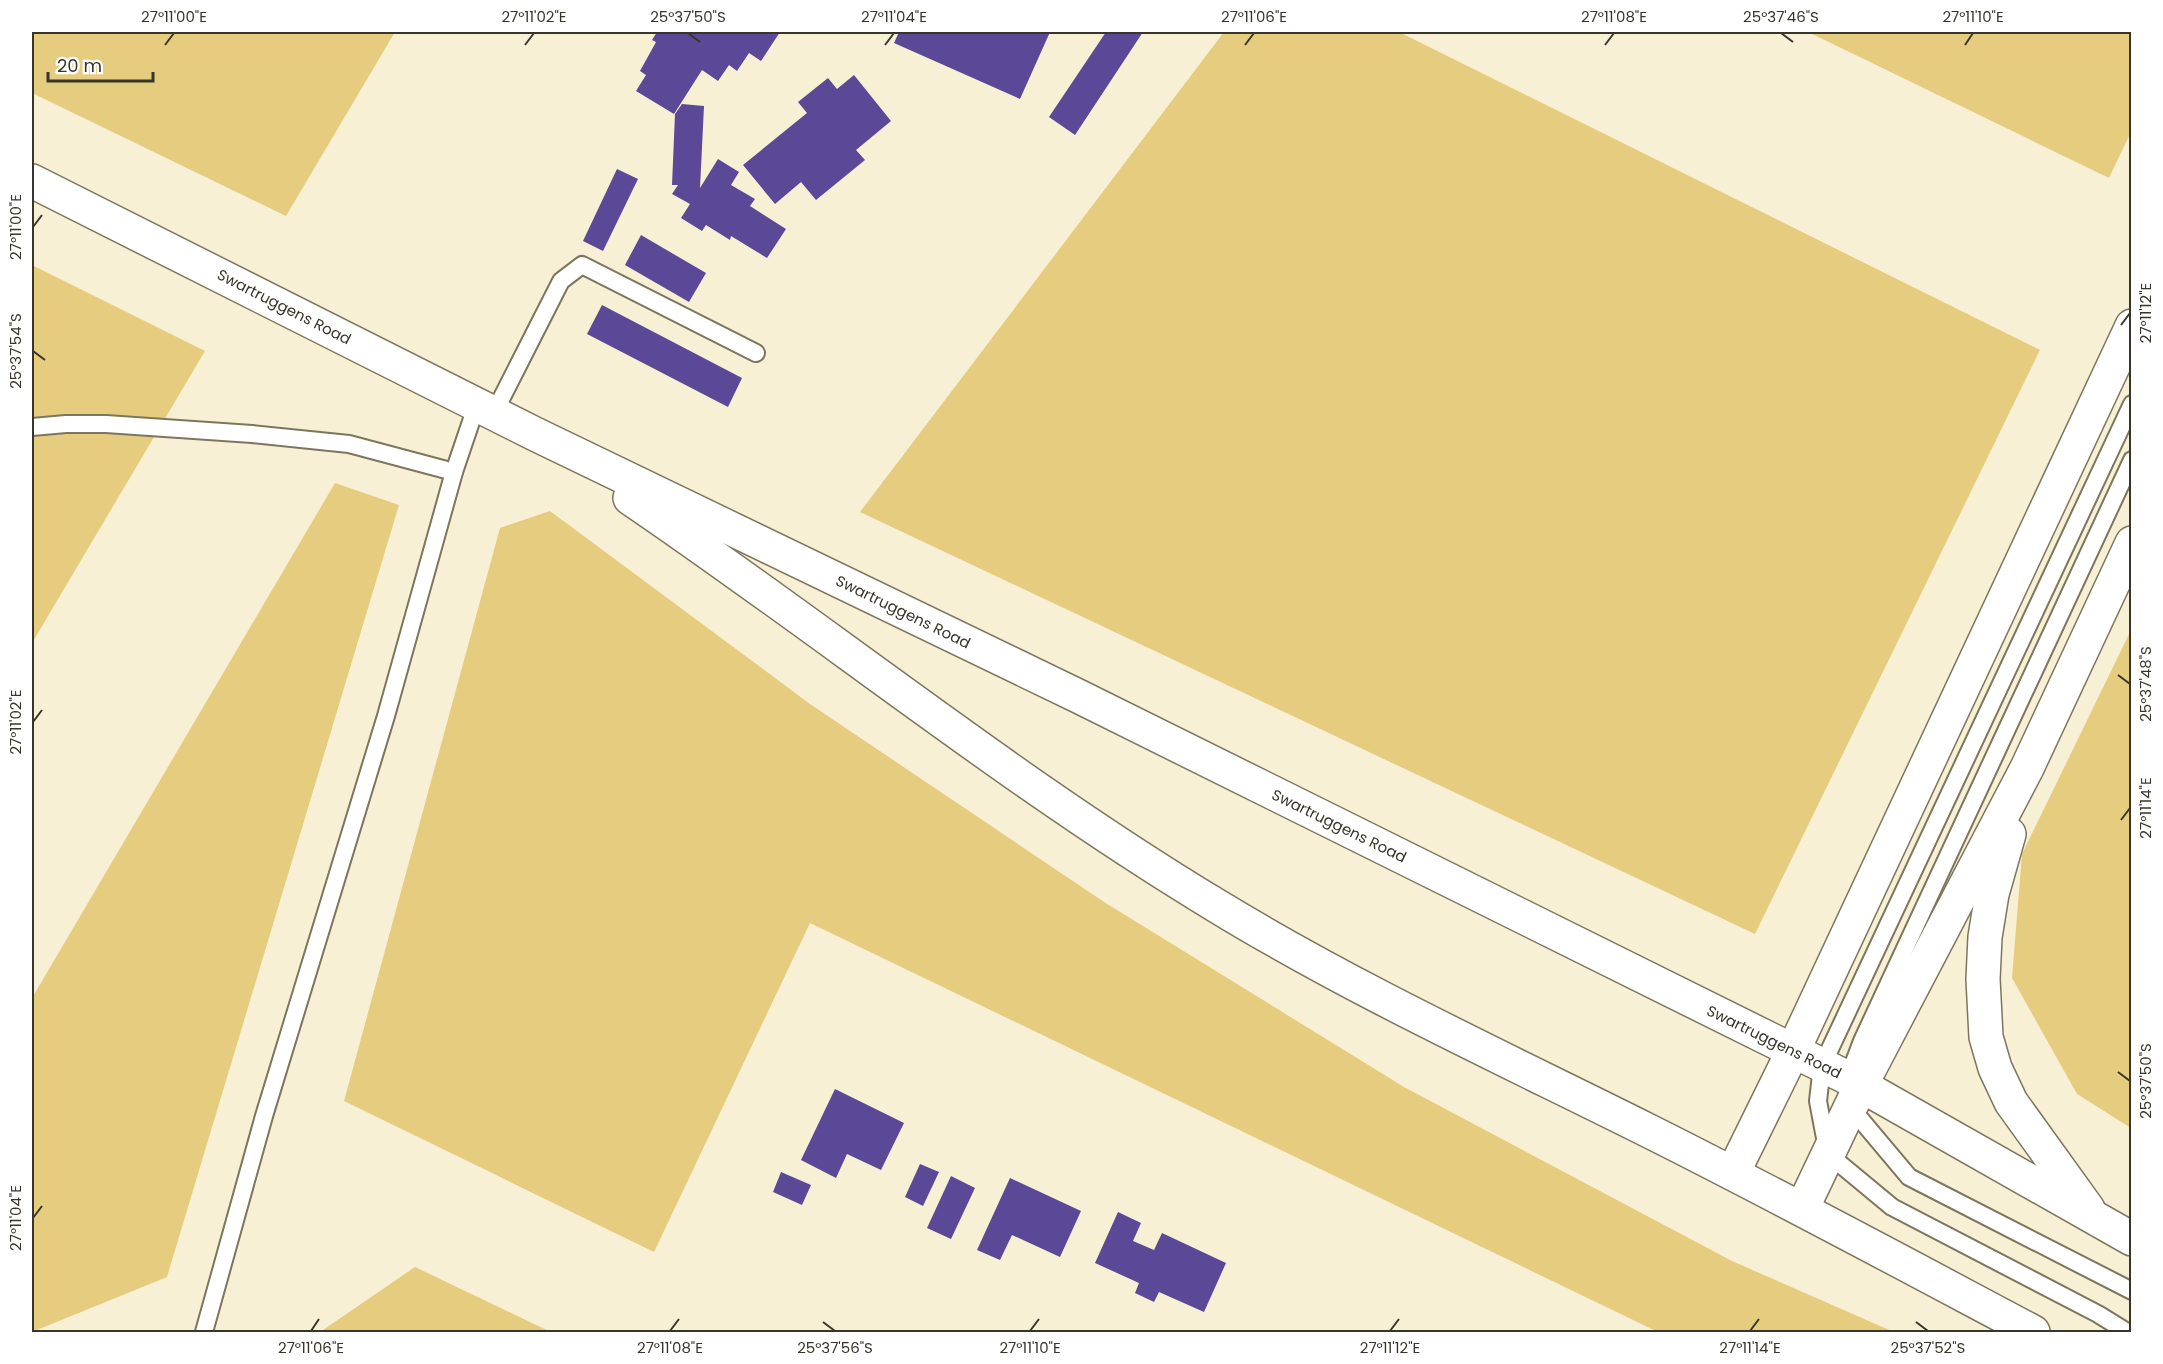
<svg xmlns="http://www.w3.org/2000/svg" width="2163" height="1364" font-family="Poppins,sans-serif">
	<style>
		.green { fill: #e5cc7f }
		.building { fill: #5b4897 }
		.lines { fill: none; stroke-linecap: round; stroke-linejoin: round }
		.service-casing { stroke: #7d765e; stroke-width: 20 }
		.secondary-casing { stroke: #7d765e; stroke-width: 36 }
		.service { stroke: #fff; stroke-width: 16 }
		.secondary { stroke: #fff; stroke-width: 33 }
		.ticks { fill: none; stroke: #38352a; stroke-width: 2 }
		.labels { text-anchor: middle; stroke-width: 6; stroke-linejoin: round; paint-order: stroke }
		.street-label { font-size: 15px; fill: #38352a; stroke: #fff }
		.neatline { fill: none; stroke: #38352a; stroke-width: 2 }
		.ticks-label { font-size: 15px; text-anchor: middle; fill: #38352a }
	</style>
	<rect width="100%" height="100%" fill="#f8f0d5"/>
	<g class="green">
		<polygon points="32,32 395,32 286,216 32,93"/>
		<polygon points="1224,32 1399,32 2040,350 1755,934 860,512"/>
		<polygon points="1808,32 2131,32 2131,132 2109,178"/>
		<polygon points="32,265 205,351 32,643"/>
		<polygon points="335,483 399,505 167,1277 32,1332 32,998"/>
		<polygon points="550,511 810,704 1104,902 1404,1087 1732,1261 1894,1332 1658,1332 810,923 654,1252 344,1101 500,528"/>
		<polygon points="2131,630 2131,1128 2077,1094 2012,978 2022,854"/>
		<polygon points="415,1267 551,1332 320,1332"/>
	</g>
	<g class="building">
		<polygon points="657,32 780,32 761,61 749,53 737,71 729,65 718,81 702,70 674,114 636,91 646,75 640,71 656,42 652,40"/>
		<polygon points="899,32 1050,32 1020,99 894,43"/>
		<polygon points="1106,32 1143,32 1075,135 1049,117"/>
		<polygon points="854,75 891,121 856,150 865,160 816,200 801,182 775,204 743,165 807,113 798,102 828,78 837,89"/>
		<polygon points="682,104 704,106 700,188 718,159 739,172 731,185 755,199 750,206 786,229 767,258 731,236 730,240 706,225 702,231 681,218 690,204 672,194 678,185 672,185 675,114"/>
		<polygon points="617,169 638,179 603,251 583,241"/>
		<polygon points="641,235 706,273 689,302 625,265"/>
		<polygon points="602,305 742,378 728,407 587,334"/>
		<polygon points="835,1089 904,1123 881,1170 847,1154 836,1178 801,1160"/>
		<polygon points="920,1164 939,1172 923,1206 905,1197"/>
		<polygon points="781,1172 811,1185 802,1205 773,1192"/>
		<polygon points="951,1176 975,1188 951,1239 927,1228"/>
		<polygon points="1010,1178 1081,1211 1060,1257 1012,1235 1000,1260 977,1250"/>
		<polygon points="1118,1212 1141,1223 1133,1241 1154,1250 1162,1233 1226,1263 1204,1312 1159,1292 1154,1302 1135,1293 1139,1283 1095,1263"/>
	</g>
	<g class="lines">
		<defs>
			<g id="service">
				<polyline points="494,413 561,281 582,265 756,353"/>
				<polyline points="32,427 66,424 106,424 252,434 349,444 454,472"/>
				<polyline points="2132,460 1862,1041 1848,1078 1851,1108 1909,1177 2132,1291"/>
				<polyline points="204,1332 264,1116 386,716 454,472 477,404"/>
				<polyline points="2127,1332 2098,1314 1892,1207 1828,1154 1818,1101 1822,1066 2132,404"/>
			</g>
			<g id="secondary">
				<polyline points="32,181 535,434 1078,696 1848,1078 2132,1239"/>
				<path d="M630,498C827,632 1013,783 1217,906C1355,990 1503,1058 1647,1130C1777,1195 1905,1264 2033,1332"/>
				<polyline points="2009,834 1992,894 1985,937 1983,979 1986,1037 1995,1068 2011,1102 2088,1209"/>
				<polyline points="1733,1173 1793,1051 2132,326"/>
				<polyline points="1802,1209 1861,1085 2027,768 2132,543"/>
			</g>
		</defs>
		<use href="#service" class="service-casing"/>
		<use href="#secondary" class="secondary-casing"/>
		<use href="#service" class="service"/>
		<use href="#secondary" class="secondary"/>
	</g>
	<path class="ticks" d="M688,33L700,42M1781,33L1793,42M165,45L174,33M525,45L534,33M885,45L894,33M1245,45L1254,33M1605,45L1614,33M1965,45L1973,33M33,227L42,215M2121,325L2130,313M33,351L45,360M2118,675L2130,684M33,722L42,710M2121,820L2130,808M2118,1072L2130,1081M33,1218L42,1206M823,1322L835,1331M1916,1322L1928,1331M311,1331L319,1319M670,1331L679,1319M1030,1331L1039,1319M1390,1331L1399,1319M1750,1331L1759,1319"/>
	<g class="labels">
		<g class="street-label">
			<text transform="translate(284 307) rotate(27)" y="5">Swartruggens Road</text>
			<text transform="translate(903 612) rotate(26)" y="5">Swartruggens Road</text>
			<text transform="translate(1339 826) rotate(26)" y="5">Swartruggens Road</text>
			<text transform="translate(1774 1042) rotate(26)" y="5">Swartruggens Road</text>
		</g>
	</g>
	<rect width="2163" height="1364" fill="none" stroke="#ffffff" stroke-width="66"/>
	<path d="M48 72v9h105v-9" fill="none" stroke="#38352a" stroke-width="3"/>
	<text x="57" y="72" font-size="18" fill="#38352a" stroke="#ffffff" stroke-width="4.5" paint-order="stroke">20 m</text>
	<rect x="33" y="33" width="2097" height="1298" class="neatline"/>
	<g class="ticks-label">
		<text x="174" y="22">27°11'00"E</text>
		<text x="534" y="22">27°11'02"E</text>
		<text x="688" y="22">25°37'50"S</text>
		<text x="894" y="22">27°11'04"E</text>
		<text x="1254" y="22">27°11'06"E</text>
		<text x="1614" y="22">27°11'08"E</text>
		<text x="1781" y="22">25°37'46"S</text>
		<text x="1973" y="22">27°11'10"E</text>
		<text transform="translate(16 227) rotate(-90)" y="5">27°11'00"E</text>
		<text transform="translate(2146 313) rotate(-90)" y="5">27°11'12"E</text>
		<text transform="translate(16 351) rotate(-90)" y="5">25°37'54"S</text>
		<text transform="translate(2146 684) rotate(-90)" y="5">25°37'48"S</text>
		<text transform="translate(16 722) rotate(-90)" y="5">27°11'02"E</text>
		<text transform="translate(2146 808) rotate(-90)" y="5">27°11'14"E</text>
		<text transform="translate(2146 1081) rotate(-90)" y="5">25°37'50"S</text>
		<text transform="translate(16 1218) rotate(-90)" y="5">27°11'04"E</text>
		<text x="311" y="1353">27°11'06"E</text>
		<text x="670" y="1353">27°11'08"E</text>
		<text x="835" y="1353">25°37'56"S</text>
		<text x="1030" y="1353">27°11'10"E</text>
		<text x="1390" y="1353">27°11'12"E</text>
		<text x="1750" y="1353">27°11'14"E</text>
		<text x="1928" y="1353">25°37'52"S</text>
	</g>
</svg>
